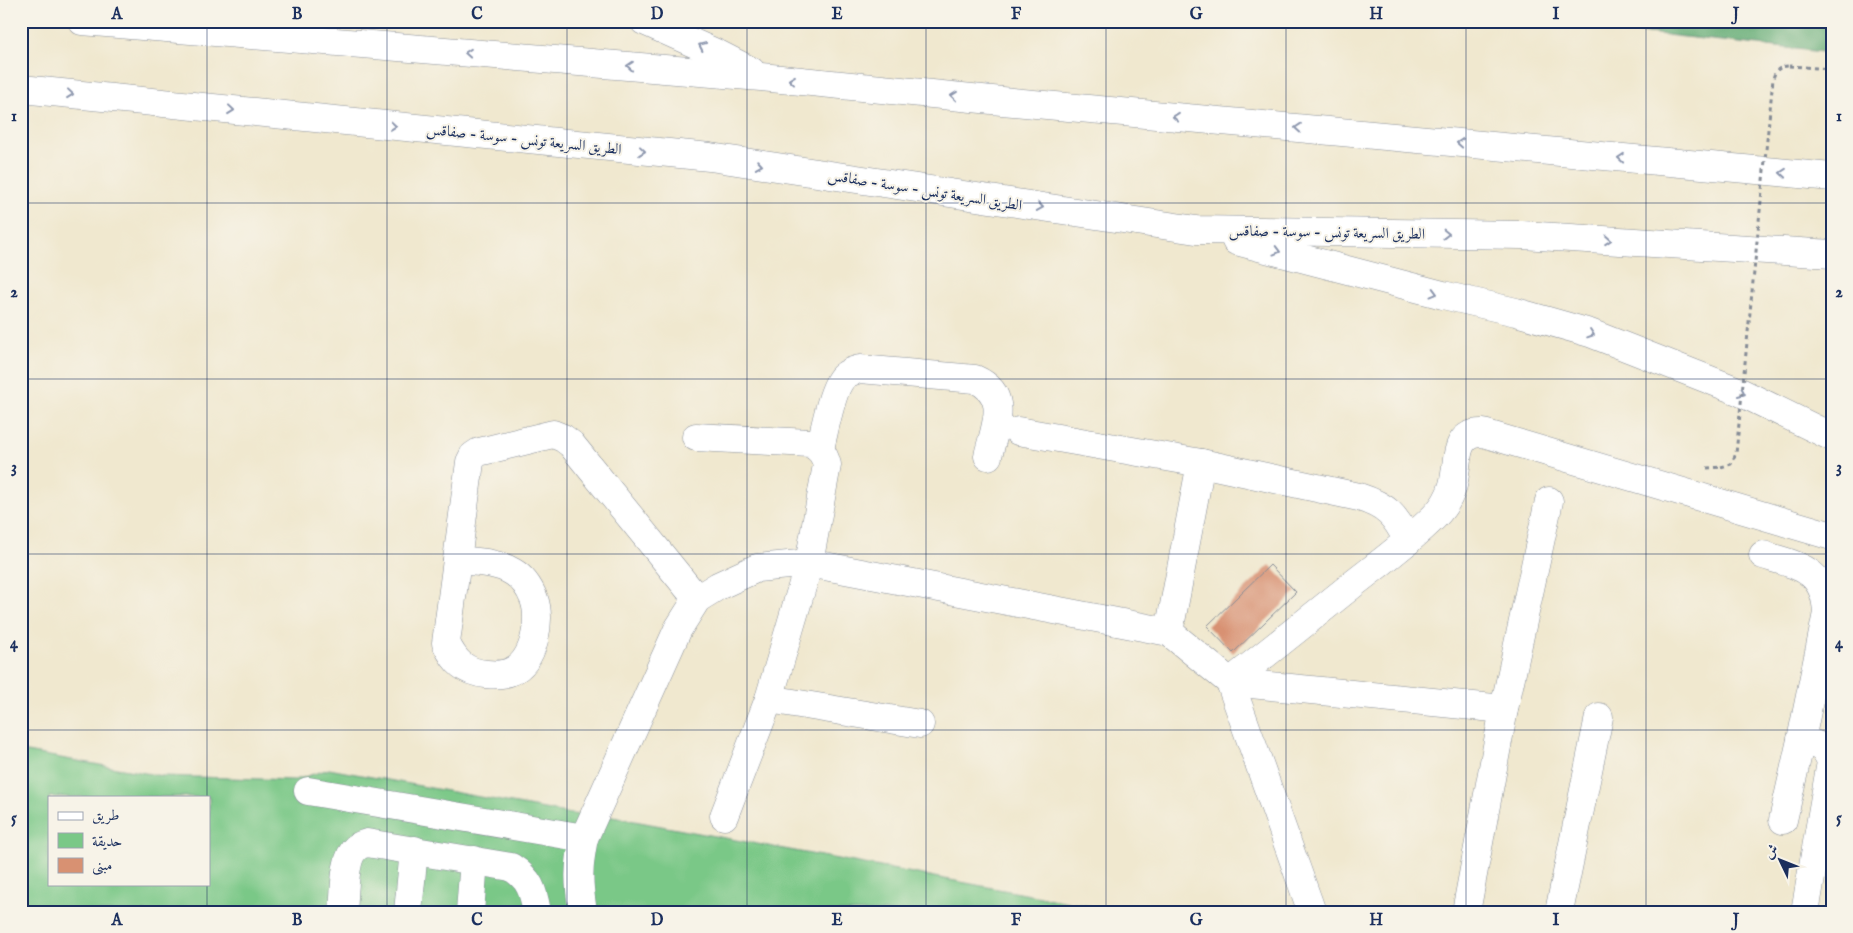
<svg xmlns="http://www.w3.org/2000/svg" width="1853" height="933" font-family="'IM FELL English',Amiri,serif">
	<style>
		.green { fill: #7ac887; stroke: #4a7c72; fill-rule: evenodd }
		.forest { fill: #63ac74; stroke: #3f6e69 }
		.building { fill: #d89172 }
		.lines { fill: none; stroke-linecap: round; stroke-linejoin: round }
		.minor-casing { stroke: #868c96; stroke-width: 29 }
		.highway-casing { stroke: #868c96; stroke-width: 29 }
		.path { stroke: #868c96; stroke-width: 3; stroke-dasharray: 4 4; stroke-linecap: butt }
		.minor { stroke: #fff; stroke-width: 28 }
		.highway { stroke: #fff; stroke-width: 28 }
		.path-bridge { stroke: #868c96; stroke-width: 3; stroke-dasharray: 4 4; stroke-linecap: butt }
		.oneway { stroke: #8d97ae }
		.grid { fill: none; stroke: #1b2f5e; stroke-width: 1; stroke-opacity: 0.55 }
		.labels { text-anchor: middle; stroke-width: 4; stroke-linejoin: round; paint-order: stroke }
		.street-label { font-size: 15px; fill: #1b2f5e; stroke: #f7f3e8 }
		.neatline { fill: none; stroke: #1b2f5e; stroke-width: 2 }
		.grid-label { font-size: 16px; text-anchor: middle; font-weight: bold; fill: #1b2f5e }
	</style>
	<rect width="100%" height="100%" fill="#f7f3e8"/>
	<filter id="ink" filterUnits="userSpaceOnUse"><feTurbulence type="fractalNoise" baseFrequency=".02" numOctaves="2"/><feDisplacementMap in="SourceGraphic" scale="10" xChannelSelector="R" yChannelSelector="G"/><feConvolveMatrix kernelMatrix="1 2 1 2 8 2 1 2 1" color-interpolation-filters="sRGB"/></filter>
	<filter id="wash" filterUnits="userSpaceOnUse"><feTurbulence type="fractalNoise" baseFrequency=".0096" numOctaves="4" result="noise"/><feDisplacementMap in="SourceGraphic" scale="20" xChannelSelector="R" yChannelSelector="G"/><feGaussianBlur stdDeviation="1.12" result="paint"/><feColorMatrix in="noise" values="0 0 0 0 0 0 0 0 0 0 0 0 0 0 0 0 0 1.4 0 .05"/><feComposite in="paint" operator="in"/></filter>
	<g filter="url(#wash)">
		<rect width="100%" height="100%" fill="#f0e8cf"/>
		<path class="green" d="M21,751L162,776L295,780L329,769L571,814L613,817L1121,912H21ZM49,797H209V884H49Z"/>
		<polygon class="forest" points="1537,21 1832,21 1832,53"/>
		<g id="blocks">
			<polygon class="building" points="1270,565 1296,592 1233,653 1207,626"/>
		</g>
	</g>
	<g filter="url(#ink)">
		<use href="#blocks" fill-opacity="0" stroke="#868c96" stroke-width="1"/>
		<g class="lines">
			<defs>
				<g id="minor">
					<path d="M1018,431L1201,463L1359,497C1387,506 1395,515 1408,541"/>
					<path d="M696,437L810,443C820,449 824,453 827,465L809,563L769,699L724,816"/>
					<path d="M820,449C824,432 832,388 843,377C848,372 853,371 860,369L975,379C1011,395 995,426 988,456"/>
					<path d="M1763,555C1799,566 1825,569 1827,613L1801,740L1783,820"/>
					<polyline points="457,560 470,462 473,456 479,452 553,434 563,438 571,444 697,599"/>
					<path d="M457,560C476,562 497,562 513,572C523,578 530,589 534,599C542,620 534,661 512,671C504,675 495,675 486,674C465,672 455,662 446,643Z"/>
					<polyline points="1169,632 1201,463"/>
					<path d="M1230,682C1271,650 1311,618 1352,585C1380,563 1409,542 1434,517C1443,508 1450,497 1453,485C1459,463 1452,432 1483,433L1832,536"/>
					<polyline points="1230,682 1504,709"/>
					<polyline points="769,699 920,724"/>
					<path d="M1801,740C1816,744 1826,746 1831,762L1805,912"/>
					<polyline points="308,791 584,838"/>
					<path d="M343,912C345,895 343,859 356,848C359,845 364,844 367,843L511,867C530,879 533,890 537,912"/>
					<polyline points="408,912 414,850"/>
					<polyline points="470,912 474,860"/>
					<path d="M583,912C578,882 578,868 584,838L678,629L697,599L718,586L757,568L809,563L1169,632L1230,682L1312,912"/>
					<polyline points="1466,912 1504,709 1549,501"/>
					<polyline points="1559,912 1599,717"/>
				</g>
				<g id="highway">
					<polyline points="82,21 761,77 1002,101 1832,177"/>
					<polyline points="644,21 718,54 751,71"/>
					<polyline points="21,89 710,157 1196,230 1522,235 1832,254"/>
					<polyline points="1236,241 1443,295 1516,312 1590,333 1738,391 1832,437"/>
				</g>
			</defs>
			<use href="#minor" class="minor-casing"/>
			<use href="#highway" class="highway-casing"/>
			<g class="path">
				<polyline points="1789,66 1832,69"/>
				<polyline points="1707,468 1721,467"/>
			</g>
			<use href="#minor" class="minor"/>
			<use href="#highway" class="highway"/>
			<path class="path-bridge" d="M1721,467L1731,464L1736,454L1773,79C1775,70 1780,66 1789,66"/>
		</g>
		<defs><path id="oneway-chevron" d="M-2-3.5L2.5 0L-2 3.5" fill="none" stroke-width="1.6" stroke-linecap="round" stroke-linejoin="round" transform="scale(1.25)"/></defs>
		<g class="oneway">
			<use href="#oneway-chevron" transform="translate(702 46) rotate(-155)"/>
			<use href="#oneway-chevron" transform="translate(468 53) rotate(-175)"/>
			<use href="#oneway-chevron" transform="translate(630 66) rotate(-175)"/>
			<use href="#oneway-chevron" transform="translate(792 80) rotate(-174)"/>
			<use href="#oneway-chevron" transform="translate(70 94) rotate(6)"/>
			<use href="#oneway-chevron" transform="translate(954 96) rotate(-174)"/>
			<use href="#oneway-chevron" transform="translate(231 110) rotate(6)"/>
			<use href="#oneway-chevron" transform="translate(1176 117) rotate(-175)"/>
			<use href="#oneway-chevron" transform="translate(393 126) rotate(6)"/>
			<use href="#oneway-chevron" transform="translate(1298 128) rotate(-175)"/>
			<use href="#oneway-chevron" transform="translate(1460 143) rotate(-175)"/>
			<use href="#oneway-chevron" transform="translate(642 151) rotate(6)"/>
			<use href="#oneway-chevron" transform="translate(1621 158) rotate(-175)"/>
			<use href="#oneway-chevron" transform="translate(759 165) rotate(9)"/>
			<use href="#oneway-chevron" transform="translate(1783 173) rotate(-175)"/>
			<use href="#oneway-chevron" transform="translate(1040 207) rotate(9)"/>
			<use href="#oneway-chevron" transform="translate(1446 234) rotate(1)"/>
			<use href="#oneway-chevron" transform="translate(1608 240) rotate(4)"/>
			<use href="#oneway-chevron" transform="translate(1277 251) rotate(15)"/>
			<use href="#oneway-chevron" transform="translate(1434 293) rotate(15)"/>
			<use href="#oneway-chevron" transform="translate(1591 334) rotate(19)"/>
			<use href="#oneway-chevron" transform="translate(1742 393) rotate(25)"/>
		</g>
	</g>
	<path class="grid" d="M207,21V797M387,21V912M567,21V912M747,21V912M926,21V912M1106,21V912M1286,21V912M1466,21V912M1646,21V912M21,203H1832M21,379H1832M21,554H1832M21,730H1832M207,884V912"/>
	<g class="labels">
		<g class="street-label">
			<text transform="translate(524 139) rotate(6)" y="5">الطريق السريعة تونس - سوسة - صفاقس</text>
			<text transform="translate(925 190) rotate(9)" y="5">الطريق السريعة تونس - سوسة - صفاقس</text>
			<text transform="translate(1327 232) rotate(1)" y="5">الطريق السريعة تونس - سوسة - صفاقس</text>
		</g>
	</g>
	<rect width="1853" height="933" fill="none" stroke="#f7f3e8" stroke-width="55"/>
	<rect x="48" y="796" width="162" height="90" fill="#f7f3e8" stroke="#9fa5b1"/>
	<rect x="58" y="812" width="25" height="8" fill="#ffffff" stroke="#9fa5b1"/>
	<text x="92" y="820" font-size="15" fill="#1b2f5e">طريق</text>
	<rect x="58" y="833" width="25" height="15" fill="#7ac887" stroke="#9fa5b1"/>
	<text x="92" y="846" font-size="15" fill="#1b2f5e">حديقة</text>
	<rect x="58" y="858" width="25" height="15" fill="#d89172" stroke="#9fa5b1"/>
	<text x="92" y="870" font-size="15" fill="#1b2f5e">مبنى</text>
	<g transform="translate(1780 860) rotate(313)" stroke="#f7f3e8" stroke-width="4" paint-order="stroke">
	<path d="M0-4L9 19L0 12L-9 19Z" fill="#1b2f5e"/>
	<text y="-8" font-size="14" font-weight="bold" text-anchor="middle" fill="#1b2f5e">ش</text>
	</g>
	<rect x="28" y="28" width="1798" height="878" class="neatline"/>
	<g class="grid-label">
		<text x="117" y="19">A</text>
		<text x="297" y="19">B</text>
		<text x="477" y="19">C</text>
		<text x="657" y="19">D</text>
		<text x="837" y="19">E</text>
		<text x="1016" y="19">F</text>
		<text x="1196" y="19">G</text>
		<text x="1376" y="19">H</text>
		<text x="1556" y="19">I</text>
		<text x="1736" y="19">J</text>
		<text x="14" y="121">1</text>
		<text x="1839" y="121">1</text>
		<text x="14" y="297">2</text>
		<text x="1839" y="297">2</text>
		<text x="14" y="472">3</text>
		<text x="1839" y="472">3</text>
		<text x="14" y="648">4</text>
		<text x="1839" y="648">4</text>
		<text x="14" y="823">5</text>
		<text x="1839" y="823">5</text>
		<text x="117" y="925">A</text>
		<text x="297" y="925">B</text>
		<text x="477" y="925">C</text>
		<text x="657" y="925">D</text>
		<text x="837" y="925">E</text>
		<text x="1016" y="925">F</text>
		<text x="1196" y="925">G</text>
		<text x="1376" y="925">H</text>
		<text x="1556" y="925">I</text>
		<text x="1736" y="925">J</text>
	</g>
</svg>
